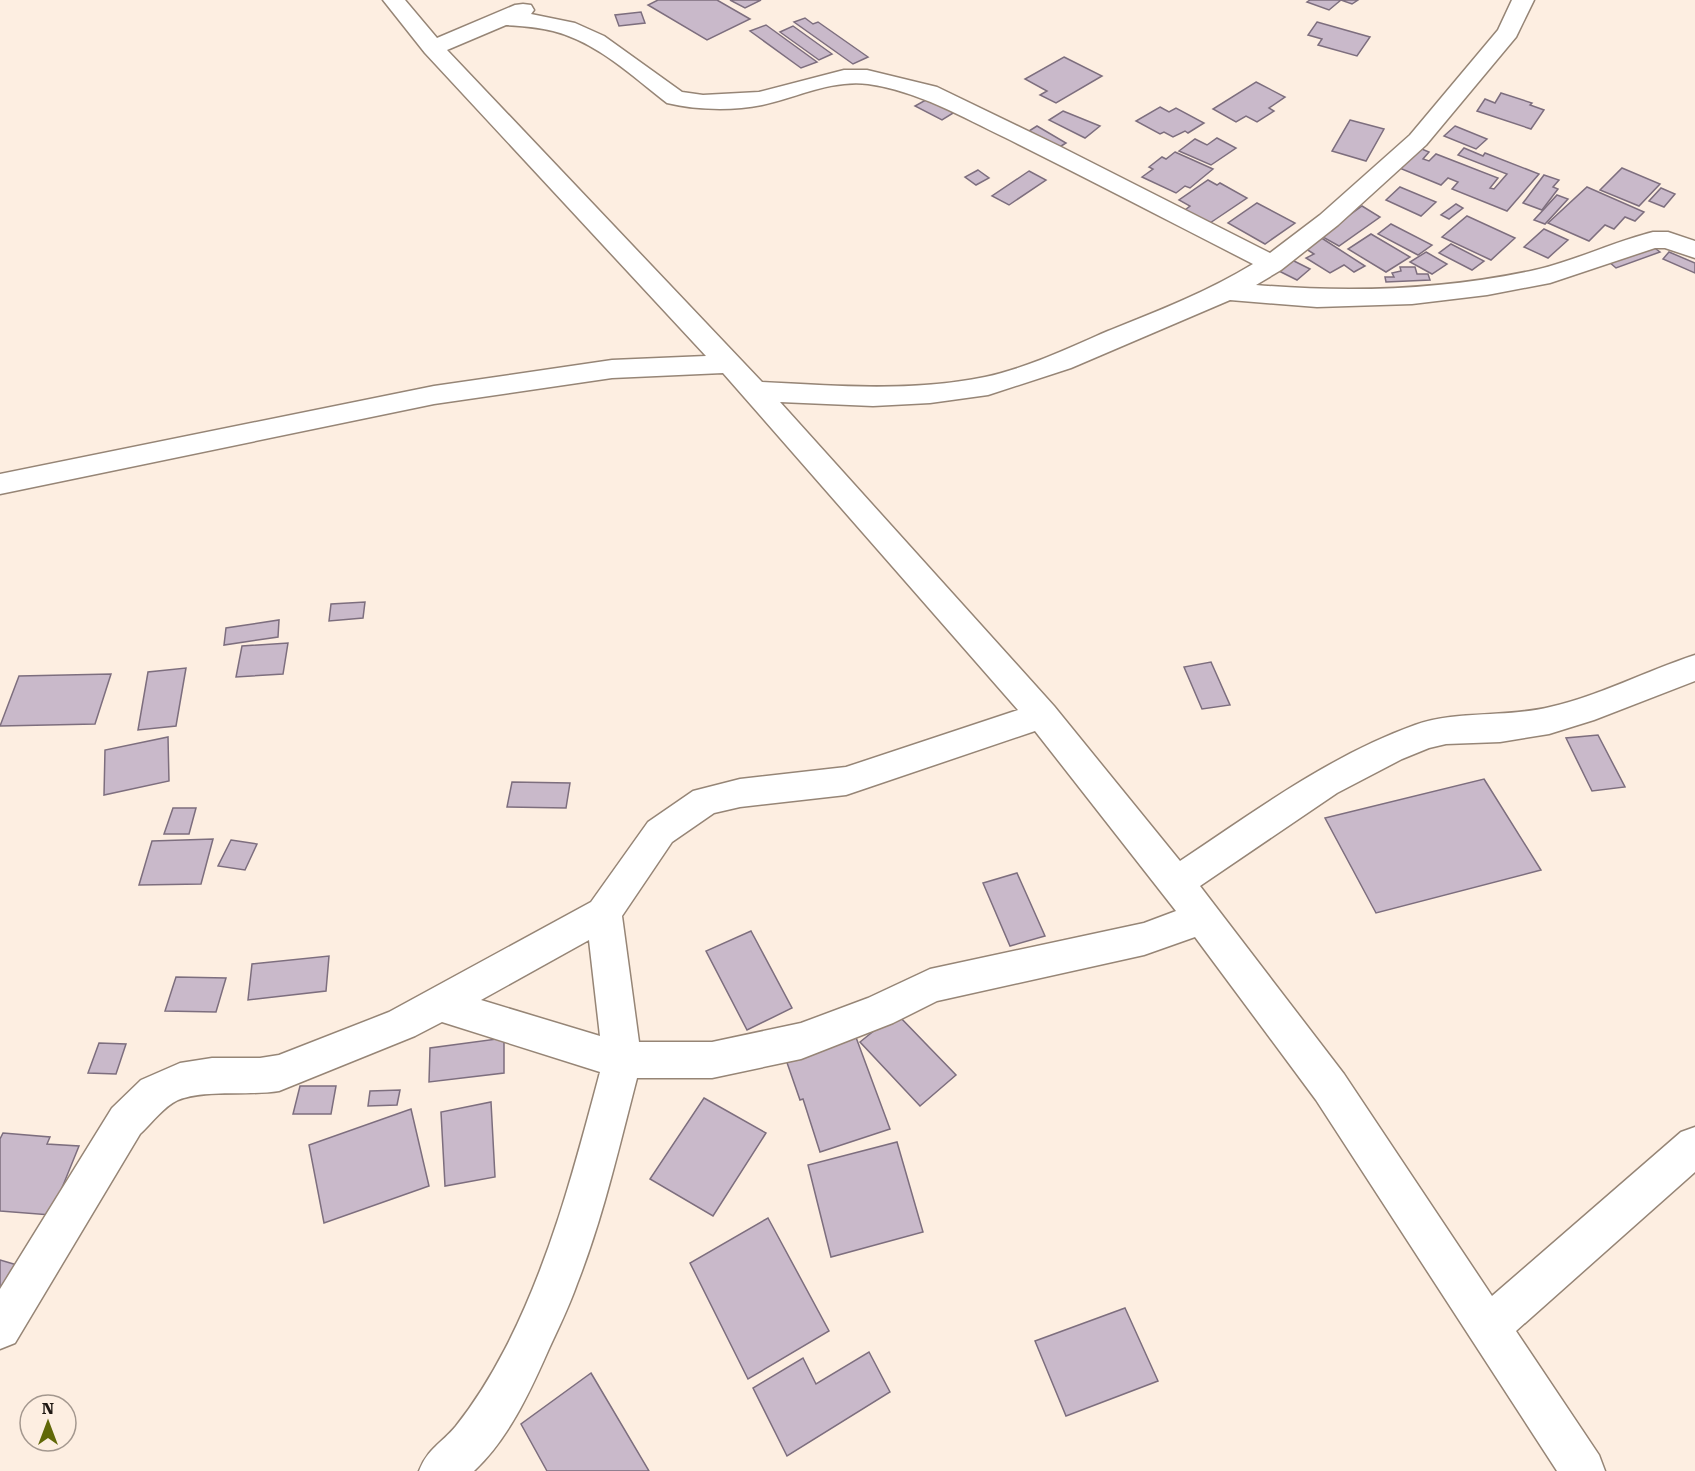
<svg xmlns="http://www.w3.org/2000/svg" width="1695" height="1471" font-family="'Roboto Serif',serif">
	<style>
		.building { fill: #c9b9ca; stroke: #7d6e7e; stroke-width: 1.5 }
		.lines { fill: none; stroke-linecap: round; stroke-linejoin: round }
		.street-casing { stroke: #968576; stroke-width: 3 }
		.street { fill: #fff; fill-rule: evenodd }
	</style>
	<rect width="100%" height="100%" fill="#fdeee1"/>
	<g class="building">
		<polygon points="658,0 717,0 750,19 707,40 648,5"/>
		<polygon points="730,0 761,0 745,8"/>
		<polygon points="1310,0 1358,0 1352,4 1341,0 1329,10 1307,2"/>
		<polygon points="641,12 645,23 619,26 615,15"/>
		<polygon points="805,18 813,24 818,22 868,57 853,64 794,22"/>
		<polygon points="1317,22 1370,37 1357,56 1318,45 1322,39 1308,35"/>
		<polygon points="766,25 817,62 801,68 750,31"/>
		<polygon points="793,26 832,54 819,60 780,32"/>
		<polygon points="1064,57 1102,76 1056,103 1040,95 1047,91 1025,79"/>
		<polygon points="1256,82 1285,97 1269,108 1274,111 1257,122 1246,116 1236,122 1213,109"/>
		<polygon points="1501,93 1532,103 1530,105 1544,110 1531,129 1477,111 1485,99 1495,103"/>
		<polygon points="931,97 958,110 942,120 915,106"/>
		<polygon points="1160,107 1169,112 1176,108 1204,123 1188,133 1185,131 1173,137 1164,132 1160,134 1136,121"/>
		<polygon points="1063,111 1100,126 1085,138 1049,120"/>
		<polygon points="1350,120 1384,129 1366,161 1332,151"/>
		<polygon points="1037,126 1066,143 1058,148 1029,131"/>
		<polygon points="1455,126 1487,139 1476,149 1444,136"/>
		<polygon points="1217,138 1236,148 1211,165 1179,151 1195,139 1207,145"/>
		<polygon points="1417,147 1429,152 1423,159 1429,161 1436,154 1498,178 1490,188 1494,189 1507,174 1458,155 1464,148 1483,156 1485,153 1539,174 1507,211 1452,189 1458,182 1448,178 1441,185 1397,167"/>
		<polygon points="1175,152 1213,169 1190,188 1185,186 1176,193 1142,177 1153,169 1149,167 1162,157 1166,159"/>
		<polygon points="1622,168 1660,184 1639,206 1600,190"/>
		<polygon points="978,170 989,178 976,185 965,177"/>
		<polygon points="1029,171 1046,180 1009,205 992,196"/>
		<polygon points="1544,175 1559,180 1553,187 1558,189 1542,210 1523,203"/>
		<polygon points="1208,180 1217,185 1220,183 1247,198 1210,223 1185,210 1190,206 1179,200"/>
		<polygon points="1400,187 1436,202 1421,216 1386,200"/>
		<polygon points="1587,187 1644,212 1635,221 1625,217 1614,229 1605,225 1589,241 1548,223"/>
		<polygon points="1661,188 1675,194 1664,207 1649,201"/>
		<polygon points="1557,195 1568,199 1545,224 1534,220"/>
		<polygon points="1257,203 1295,223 1265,244 1228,223"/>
		<polygon points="1456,204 1463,208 1449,219 1441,215"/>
		<polygon points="1362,206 1380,217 1339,246 1321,236"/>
		<polygon points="1467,216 1515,238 1491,260 1442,237"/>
		<polygon points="1391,224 1432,245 1418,255 1378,234"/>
		<polygon points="1544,229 1568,240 1548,258 1524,247"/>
		<polygon points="1371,234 1410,257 1386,272 1348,249"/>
		<polygon points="1320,237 1365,266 1354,272 1344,265 1330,273 1306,258 1314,254 1303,247"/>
		<polygon points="1451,244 1484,261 1472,270 1439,253"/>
		<polygon points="1652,246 1660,252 1616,268 1608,261"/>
		<polygon points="1426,252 1447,264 1432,274 1410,262"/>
		<polygon points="1669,252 1695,263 1695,273 1663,259"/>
		<polygon points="1292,260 1310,269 1297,280 1279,271"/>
		<polygon points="1400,267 1415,267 1417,274 1428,274 1430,280 1386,282 1385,277 1394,277 1392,273 1401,271"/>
		<polygon points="365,602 363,618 329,621 331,604"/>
		<polygon points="279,620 278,637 224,645 226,628"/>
		<polygon points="288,643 283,674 236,677 242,646"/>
		<polygon points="1211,662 1230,705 1202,709 1184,667"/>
		<polygon points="186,668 176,726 138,730 148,672"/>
		<polygon points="111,674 95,724 0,726 19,676"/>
		<polygon points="1598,735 1625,787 1592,791 1566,738"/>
		<polygon points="168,737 169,781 104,795 105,750"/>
		<polygon points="1484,779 1541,870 1376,913 1325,818"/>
		<polygon points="512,782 570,783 566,808 507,807"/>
		<polygon points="173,808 196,808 189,834 164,834"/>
		<polygon points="213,839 201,884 139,885 152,841"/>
		<polygon points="231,840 257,844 245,870 218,866"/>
		<polygon points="1017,873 1045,936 1010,946 983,883"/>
		<polygon points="751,931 792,1008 747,1030 706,951"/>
		<polygon points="329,956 326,991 248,1000 252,964"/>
		<polygon points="176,977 226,978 216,1012 165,1011"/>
		<polygon points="896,1013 956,1075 920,1106 860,1042"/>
		<polygon points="854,1032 890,1129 820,1152 803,1099 800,1100 784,1054"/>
		<polygon points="504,1038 504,1073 429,1082 430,1048"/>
		<polygon points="99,1043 126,1044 116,1074 88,1073"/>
		<polygon points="300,1086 336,1086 331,1114 293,1114"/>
		<polygon points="400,1090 397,1105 368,1106 370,1091"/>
		<polygon points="704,1098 766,1133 713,1216 650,1179"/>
		<polygon points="491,1102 495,1177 445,1186 441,1112"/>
		<polygon points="411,1109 429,1186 324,1223 309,1145"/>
		<polygon points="3,1133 50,1137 47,1144 79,1146 51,1215 0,1211 0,1139"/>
		<polygon points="897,1142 923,1232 831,1257 808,1165"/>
		<polygon points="768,1218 829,1331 748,1379 690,1263"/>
		<polygon points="0,1260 17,1265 0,1293"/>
		<polygon points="1125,1308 1158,1381 1066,1416 1035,1341"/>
		<polygon points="869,1352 890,1392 787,1456 753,1388 803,1358 816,1384"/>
		<polygon points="591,1373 649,1471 547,1471 521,1424"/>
	</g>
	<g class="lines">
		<defs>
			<path id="street" d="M383,0H405L437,38L515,5L523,4L531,5L534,10L531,14L575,23L604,36L682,92L703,95L759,92L844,70H867L937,87L1059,146L1270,253L1320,215L1410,135L1498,30L1512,0H1534L1516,37L1426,145L1338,225L1281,270L1256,285C1349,293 1443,290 1535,270C1575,261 1613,242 1653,232H1668L1695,241V258L1665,248H1655L1550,283L1487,295L1412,304L1317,307L1230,300L1071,368L988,395L930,403L873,406L780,402L1054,706L1180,861C1255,811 1329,756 1415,725C1456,710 1506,718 1550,707C1599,696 1646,671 1695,655V681L1594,720L1549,734L1500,742L1446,744L1429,748L1402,759L1337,793L1200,886L1344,1074L1492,1296L1681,1132L1695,1127V1172L1516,1331L1599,1455L1605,1471H1557L1316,1100L1195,937L1144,955L937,1001L893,1023L801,1059L712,1078H637C619,1147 603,1218 577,1284C569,1307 558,1329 548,1351C529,1394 508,1439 474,1471H419C428,1448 441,1444 456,1426C475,1402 491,1376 505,1349C550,1262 575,1166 600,1072L442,1022L415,1036L279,1091C249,1096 204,1089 178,1100C163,1107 151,1124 140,1134L15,1343L0,1349V1289L112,1108L141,1080L180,1063L212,1058H260L279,1055L389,1012L591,902L648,822L693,791L740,779L846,767L1018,710L723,373L612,378L434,404L0,494V474L434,386L612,360L706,356L425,53ZM506,25C522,26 538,27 553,31C597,42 632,76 667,103C696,110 732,111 762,105C795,98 833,79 868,84C918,91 962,117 1006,138C1089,179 1171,222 1253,264C1207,292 1158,311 1108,331C1069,348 1027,368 985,377C912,392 836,386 762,382L447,50ZM1035,731L1176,911L1144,923L930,969L868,998L801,1023L712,1042H639L622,916L672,842L714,813L740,807L846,795ZM589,940L600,1036L481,1000Z"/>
		</defs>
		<use href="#street" class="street-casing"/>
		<use href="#street" class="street"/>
	</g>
	<g transform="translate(48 1423)"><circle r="28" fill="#fdeee1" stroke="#a4988f" stroke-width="1.5"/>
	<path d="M0-4.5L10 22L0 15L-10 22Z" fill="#616808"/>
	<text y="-9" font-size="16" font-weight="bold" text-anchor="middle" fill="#1f1813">N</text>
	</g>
</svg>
